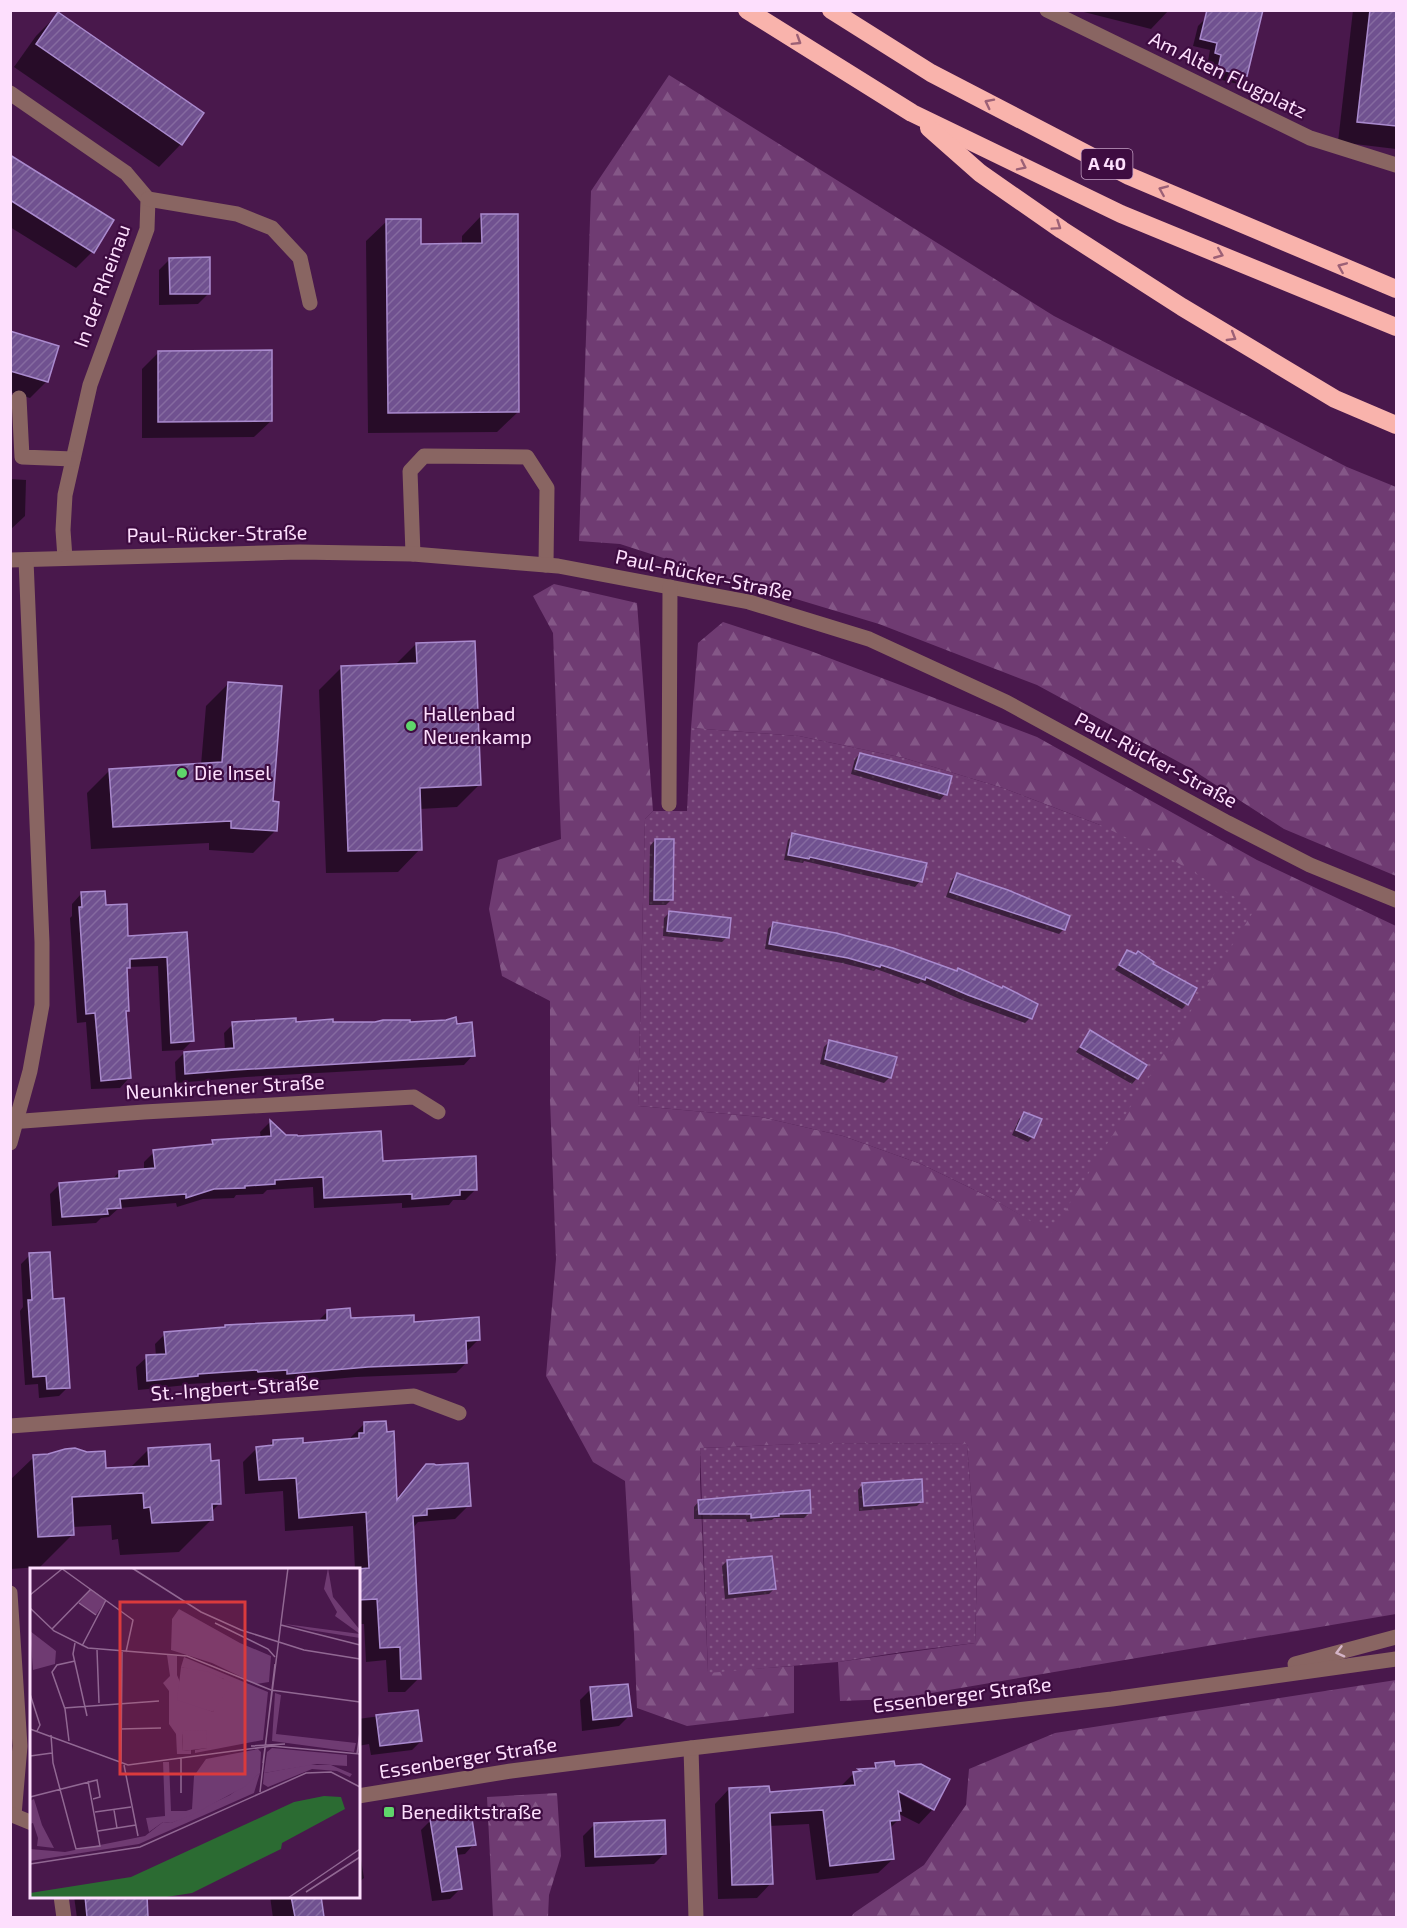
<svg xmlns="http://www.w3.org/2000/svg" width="1407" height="1928" font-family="'Exo 2',sans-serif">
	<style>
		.forest { fill: url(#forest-firs) }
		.garden { fill: url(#garden-dots) }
		.shadow { fill: #0007; fill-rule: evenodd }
		.building { fill: url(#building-hatch); stroke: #aa8ace; stroke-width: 1.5 }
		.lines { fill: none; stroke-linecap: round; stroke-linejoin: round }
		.minor { stroke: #896562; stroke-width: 15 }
		.highway { stroke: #f9b3ac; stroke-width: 18 }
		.oneway { stroke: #9c6076 }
		.oneway2 { stroke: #d4b4c7 }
		.poi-dot { fill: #5fd56b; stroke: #3e0c41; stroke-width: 2 }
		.labels { text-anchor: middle; stroke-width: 4.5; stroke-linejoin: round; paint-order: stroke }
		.shield { fill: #3e0c41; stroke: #c4a0c5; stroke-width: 1.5 }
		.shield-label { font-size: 18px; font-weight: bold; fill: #fddffd }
		.street-label { font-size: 20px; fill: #fddffd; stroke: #3e0c41 }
		.poi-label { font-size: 20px; fill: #fddffd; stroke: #3e0c41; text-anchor: start }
		.inset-road { fill: none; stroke: #916893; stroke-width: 1.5 }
		.view { fill: #da3a3d; fill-opacity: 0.15; stroke: #da3a3d; stroke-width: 3 }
		.inset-edge { fill: none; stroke: #fddffd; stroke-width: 3 }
	</style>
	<defs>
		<pattern id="forest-firs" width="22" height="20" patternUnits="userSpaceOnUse" patternTransform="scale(1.5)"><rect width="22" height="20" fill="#6f3b72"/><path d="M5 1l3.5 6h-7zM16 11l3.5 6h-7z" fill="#845787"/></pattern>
		<pattern id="garden-dots" width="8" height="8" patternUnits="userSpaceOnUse" patternTransform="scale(1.5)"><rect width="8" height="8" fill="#6f3b72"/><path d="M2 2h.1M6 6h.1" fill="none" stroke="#845787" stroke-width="1.8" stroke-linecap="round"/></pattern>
		<pattern id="building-hatch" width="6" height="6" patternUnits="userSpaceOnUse" patternTransform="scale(1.5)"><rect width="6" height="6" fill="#705190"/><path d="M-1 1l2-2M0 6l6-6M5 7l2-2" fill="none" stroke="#856aa0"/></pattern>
	</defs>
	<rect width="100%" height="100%" fill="#49184c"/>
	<g class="forest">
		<polygon points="669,75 1054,316 1347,467 1396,487 1396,876 1284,829 1188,767 1037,685 879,624 710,573 620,544 579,541 591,191"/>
		<polygon points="554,584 637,603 653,811 645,819 638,1106 761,1117 843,1136 921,1164 989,1197 1051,1232 1100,825 1003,788 904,758 799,736 691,728 698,643 723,622 808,650 1037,737 1257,860 1396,926 1396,1614 896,1699 840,1701 838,1662 975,1643 977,1569 967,1444 823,1443 700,1448 700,1479 708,1672 794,1666 794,1713 687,1726 637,1708 634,1634 625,1481 593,1462 546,1376 556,1259 550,1100 550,1001 502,976 489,909 498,860 561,839 553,633 533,596"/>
		<polygon points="1396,1680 1396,1917 851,1917 854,1913 924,1865 966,1805 969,1769 1055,1733"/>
		<polygon points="557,1793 561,1856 549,1895 548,1917 493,1917 487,1797"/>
	</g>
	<g class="garden">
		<polygon points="691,728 799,736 904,758 1003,788 1100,825 1173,860 1255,909 1051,1233 989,1197 921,1164 843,1136 761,1117 638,1106 645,819 653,811 687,811"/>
		<polygon points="823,1443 967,1444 977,1569 975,1643 902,1652 838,1662 708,1673 700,1448"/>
	</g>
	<g class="shadow">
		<polygon points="1076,10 1169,10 1151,29"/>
		<polygon points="1262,10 1246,76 1238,84 1210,77 1214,62 1208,61 1210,50 1193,46 1198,26 1206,18"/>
		<polygon points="1353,10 1396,10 1396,149 1338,142"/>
		<polygon points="58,14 202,114 181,144 159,167 14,67 36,36"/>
		<polygon points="10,160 92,252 76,268 10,227"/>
		<polygon points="482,215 518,412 497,432 368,433 366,241 387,221 420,245 462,245 462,236"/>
		<polygon points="170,259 209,293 198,304 159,305 159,270"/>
		<polygon points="10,333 47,381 30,398 10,392"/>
		<polygon points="158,353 271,421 254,437 142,438 142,369"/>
		<polygon points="10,479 26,480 25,516 10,530"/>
		<polygon points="416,644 479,785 457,807 419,809 420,849 398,872 326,873 319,690 342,667 395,665"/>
		<polygon points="228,684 271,803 276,830 253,853 209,850 209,843 91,849 87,793 110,770 201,765 206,706"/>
		<polygon points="860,754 945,794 940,800 851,774 855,759"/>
		<polygon points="793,835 920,881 915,887 804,861 803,863 784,860 788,840"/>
		<polygon points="655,840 671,900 666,905 649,905 650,846"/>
		<polygon points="957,875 1064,929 1059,934 946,897 952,880"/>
		<polygon points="81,894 105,907 127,937 186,934 193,1040 183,1050 162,1051 158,966 129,967 125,971 127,1011 125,1013 129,1078 120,1088 91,1089 86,1022 77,1023 70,918 72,916 72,904"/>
		<polygon points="669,913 727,937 722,942 663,936 664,918"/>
		<polygon points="773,924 956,972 1030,1018 1025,1023 962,1000 921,982 918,984 876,969 874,971 842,963 765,949 768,929"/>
		<polygon points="1127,952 1187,1004 1182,1009 1115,970"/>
		<polygon points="233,1024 409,1024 473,1055 464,1065 246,1077 176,1083 175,1062 184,1053 225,1050 224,1033"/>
		<polygon points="1090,1032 1137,1078 1132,1084 1076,1052"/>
		<polygon points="829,1042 895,1058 889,1078 884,1083 820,1064 824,1047"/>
		<polygon points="1024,1114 1033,1137 1028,1142 1012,1135 1019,1119"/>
		<polygon points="270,1122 285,1137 475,1190 465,1200 453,1200 449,1205 402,1208 402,1203 314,1208 313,1187 267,1190 263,1194 236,1195 234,1198 203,1199 177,1207 176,1203 119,1208 109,1217 101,1218 96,1223 52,1226 50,1194 60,1184 112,1180 119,1172 144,1170 144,1162 154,1152 209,1146 213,1142 261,1138 260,1132"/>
		<polygon points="30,1255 52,1300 68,1387 59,1396 39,1398 38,1384 25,1385 20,1311 23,1307 21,1264"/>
		<polygon points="328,1311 349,1320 413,1323 478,1340 468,1350 465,1350 466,1363 456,1373 356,1377 278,1384 278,1379 188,1384 187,1385 138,1390 136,1367 147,1357 156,1356 155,1344 165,1334 223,1328 225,1326 317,1322"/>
		<polygon points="365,1423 395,1500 426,1465 469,1505 455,1519 418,1522 412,1529 419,1678 405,1692 388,1692 386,1660 366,1662 364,1624 358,1624 358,1570 355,1570 353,1526 285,1531 283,1491 245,1494 243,1462 257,1448 267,1447 273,1441 302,1444 351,1440 351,1437"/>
		<polygon points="148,1450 210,1462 220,1503 211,1512 212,1519 179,1552 120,1555 118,1539 112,1540 111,1525 72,1527 73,1534 40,1567 10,1569 10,1480 34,1457 105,1470 130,1468"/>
		<polygon points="863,1484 922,1501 917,1506 859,1511 858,1490"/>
		<polygon points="699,1501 810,1512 804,1518 774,1518 772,1520 747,1522 746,1519 694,1519 694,1507"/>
		<polygon points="727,1561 774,1589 769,1594 725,1599 722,1566"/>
		<polygon points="591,1689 630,1715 619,1726 582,1731 580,1700"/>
		<polygon points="417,1711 421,1741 412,1750 371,1755 369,1744 358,1746 358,1719"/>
		<path d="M876,1765L893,1768L933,1809L919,1824L897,1813L898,1820L889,1829L893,1859L878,1873L816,1880L809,1824L769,1826L771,1883L757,1898L718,1899L715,1804L729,1789L768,1793L839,1788L854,1773L858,1771L871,1770ZM892,1786L930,1806V1810L891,1789Z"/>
		<polygon points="431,1820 474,1844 465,1854 456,1855 460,1889 450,1899 432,1901 421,1830"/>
		<polygon points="594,1825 665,1853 654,1864 585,1867 583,1836"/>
		<polygon points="358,1842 364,1878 358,1883"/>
		<polygon points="74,1896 146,1896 148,1918 77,1918"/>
		<polygon points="270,1896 320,1896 324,1918 273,1918"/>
	</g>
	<g class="building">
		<polygon points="1207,10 1263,10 1247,76 1218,69 1221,55 1215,53 1217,43 1200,39"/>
		<polygon points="1370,10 1396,10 1396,126 1357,122"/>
		<polygon points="58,12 204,113 182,145 36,44"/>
		<polygon points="10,155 114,220 94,253 10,200"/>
		<polygon points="481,214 518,214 519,412 388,413 386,219 421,219 421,244 482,243"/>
		<polygon points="210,257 210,294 170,294 169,258"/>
		<polygon points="10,331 59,346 48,382 10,371"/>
		<polygon points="272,350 272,421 158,422 158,351"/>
		<polygon points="475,641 481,785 420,788 422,850 348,851 341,666 417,663 416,643"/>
		<polygon points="228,682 282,686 273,801 279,802 277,831 231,828 231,821 113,827 109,769 222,762"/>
		<polygon points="860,753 952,776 947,795 855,769"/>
		<polygon points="792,833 927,863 922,882 810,857 809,859 788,855"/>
		<polygon points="655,839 674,839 673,900 654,900"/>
		<polygon points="957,873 1008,890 1070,916 1065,930 950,892"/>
		<polygon points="105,891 106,905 127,904 128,936 187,932 194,1041 171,1043 167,957 130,959 130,968 127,968 129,1011 126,1011 131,1078 101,1081 95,1013 86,1014 79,907 82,907 81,892"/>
		<polygon points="669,911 731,918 729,938 667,931"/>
		<polygon points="773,922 836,933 893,948 957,971 958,968 1002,988 1003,986 1038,1004 1032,1019 968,995 926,977 925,980 881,965 880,967 848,958 769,944"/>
		<polygon points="1127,950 1136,954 1138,951 1154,962 1153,964 1197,988 1188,1005 1119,965"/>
		<polygon points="456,1017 457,1024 472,1022 475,1056 235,1070 185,1074 184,1052 234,1048 232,1022 296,1018 296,1022 333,1019 333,1022 375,1022 383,1020 410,1020 410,1022 446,1020"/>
		<polygon points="1090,1030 1147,1065 1138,1079 1080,1047"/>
		<polygon points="829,1040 897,1057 891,1078 825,1059"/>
		<polygon points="1024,1112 1042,1119 1034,1138 1016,1130"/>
		<polygon points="270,1120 286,1135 297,1135 298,1136 381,1131 383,1161 476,1156 477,1190 460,1190 460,1195 412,1199 412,1194 324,1198 323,1177 275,1180 275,1184 245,1186 245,1188 214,1189 186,1198 186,1194 120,1199 121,1208 107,1209 108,1214 62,1217 59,1183 119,1178 119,1171 155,1168 153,1150 213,1144 212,1140 271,1136"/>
		<polygon points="50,1252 53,1299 64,1298 70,1388 47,1389 46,1376 33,1377 28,1300 32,1300 29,1253"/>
		<polygon points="350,1308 351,1318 414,1315 414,1322 479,1317 480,1340 466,1341 467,1363 368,1367 287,1374 287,1370 258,1372 257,1370 198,1374 198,1376 147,1381 146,1355 166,1354 164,1332 225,1327 225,1325 327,1320 327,1310"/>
		<polygon points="386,1421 387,1432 394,1431 397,1500 426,1464 434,1464 436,1465 468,1463 471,1506 427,1509 427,1515 413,1516 421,1679 401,1679 400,1647 380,1648 377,1599 358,1600 358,1569 369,1568 366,1512 299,1518 296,1478 259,1480 256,1447 273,1445 273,1440 303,1438 303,1443 359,1438 359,1433 364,1433 364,1422"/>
		<polygon points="210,1444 211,1461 219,1460 221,1504 212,1504 213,1520 152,1523 150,1507 144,1508 143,1493 72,1497 74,1535 38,1537 33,1455 48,1454 65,1449 75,1448 87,1452 105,1451 106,1468 149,1466 148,1448"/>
		<polygon points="922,1479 923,1502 864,1506 862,1483"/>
		<polygon points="810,1490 811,1513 779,1514 779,1516 751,1518 751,1514 699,1514 698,1500"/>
		<polygon points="772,1556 776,1589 729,1594 727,1560"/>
		<polygon points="628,1684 632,1716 593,1720 590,1687"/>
		<polygon points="418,1710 422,1741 380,1746 376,1715"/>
		<polygon points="894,1761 895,1766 921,1764 950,1779 934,1810 898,1791 901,1811 899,1811 900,1820 890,1821 894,1859 830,1866 823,1810 770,1813 773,1884 732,1885 729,1788 769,1786 770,1792 855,1785 853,1772 861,1771 858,1769 876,1768 875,1763"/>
		<polygon points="471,1812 476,1845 456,1847 462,1889 442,1892 430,1819"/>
		<polygon points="665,1820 666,1854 595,1857 594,1823"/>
		<polygon points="85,1896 147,1896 148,1917 87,1917"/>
		<polygon points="291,1896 321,1896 324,1917 295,1917"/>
	</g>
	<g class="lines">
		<g class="minor">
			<polyline points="1047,10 1310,138 1396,165"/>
			<polyline points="10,93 126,173 148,199 147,229 90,385 65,495 63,530 65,558"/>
			<polyline points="148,199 237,214 272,228 300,258 310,303"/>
			<polyline points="19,398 22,457 73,459"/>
			<polyline points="413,554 410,471 424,456 527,457 547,488 546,565"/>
			<polyline points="10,560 300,552 413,554 558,566 749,602 869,639 1006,702 1228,823 1310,865 1396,900"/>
			<polyline points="669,804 670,587"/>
			<polyline points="10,1122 144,1112 414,1097 438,1112"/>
			<polyline points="10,1143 30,1071 42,1005 42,942 26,560"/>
			<polyline points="10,1426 414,1396 459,1413"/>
			<polyline points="10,1593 20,1746 14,1815"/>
			<polyline points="1295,1664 1396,1637"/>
			<polyline points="691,1748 696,1918"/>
			<polyline points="358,1796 511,1771 691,1748 1112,1699 1396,1659"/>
			<polyline points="10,1814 32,1823"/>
			<polyline points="61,1896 64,1918"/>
		</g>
		<g class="highway">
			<polyline points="747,10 912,113 1121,214 1396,327"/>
			<polyline points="831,10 931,73 1129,176 1396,289"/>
			<polyline points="929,128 980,173 1062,230 1182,307 1335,399 1396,425"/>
		</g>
	</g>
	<defs><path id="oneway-chevron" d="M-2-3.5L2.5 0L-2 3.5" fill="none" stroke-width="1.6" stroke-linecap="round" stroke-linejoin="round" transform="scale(1.5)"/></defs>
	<g class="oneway">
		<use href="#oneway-chevron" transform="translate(797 41) rotate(32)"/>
		<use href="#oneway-chevron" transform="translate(989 103) rotate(-153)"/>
		<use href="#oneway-chevron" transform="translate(1022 166) rotate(26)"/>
		<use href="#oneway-chevron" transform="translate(1163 190) rotate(-157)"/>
		<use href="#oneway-chevron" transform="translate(1057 226) rotate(34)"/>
		<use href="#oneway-chevron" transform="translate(1219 254) rotate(22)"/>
		<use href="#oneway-chevron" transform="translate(1342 267) rotate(-157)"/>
		<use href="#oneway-chevron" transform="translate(1232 337) rotate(31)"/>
	</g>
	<use class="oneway2" href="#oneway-chevron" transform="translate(1340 1652) rotate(165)"/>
	<g class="poi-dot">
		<circle cx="411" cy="726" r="6"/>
		<circle cx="182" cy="773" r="6"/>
		<rect x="383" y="1806" width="12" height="12" rx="3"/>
	</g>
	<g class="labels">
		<rect class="shield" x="1081.5" y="149" width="51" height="30" rx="4.5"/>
		<g class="shield-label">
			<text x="1107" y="170">A 40</text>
		</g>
		<g class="street-label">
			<text transform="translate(1228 75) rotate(26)" y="7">Am Alten Flugplatz</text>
			<text transform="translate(102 286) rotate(-70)" y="7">In der Rheinau</text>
			<text transform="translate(217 534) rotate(-1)" y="7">Paul-Rücker-Straße</text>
			<text transform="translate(704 575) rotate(12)" y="7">Paul-Rücker-Straße</text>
			<text transform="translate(1156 760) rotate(28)" y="7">Paul-Rücker-Straße</text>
			<text transform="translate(225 1087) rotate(-3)" y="7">Neunkirchener Straße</text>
			<text transform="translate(235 1388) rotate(-4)" y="7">St.-Ingbert-Straße</text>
			<text transform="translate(962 1695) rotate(-7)" y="7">Essenberger Straße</text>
			<text transform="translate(468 1758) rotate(-9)" y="7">Essenberger Straße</text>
		</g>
		<g class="poi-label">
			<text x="423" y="721">Hallenbad<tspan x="423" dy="23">Neuenkamp</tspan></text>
			<text x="194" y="780">Die Insel</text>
			<text x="401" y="1819">Benediktstraße</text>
		</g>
	</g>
	<g transform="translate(30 1568)">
		<rect width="330" height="330" fill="#49184c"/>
		<path d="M298,0L303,29L330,62V70L280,62L255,56L330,66L305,48L307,44L294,21ZM61,21L76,32L66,47L49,35ZM0,63L26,83L25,96L3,102ZM277,197H301L322,206L320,209L307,203L282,201L238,219L233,216L234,205ZM230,205L224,225L109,276L0,293V281L35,284L115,268L133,254L141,255L200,227Z" fill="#6f3b72"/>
		<path d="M149,41L210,75L241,88L239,114L226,116L182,95L141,82L142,51ZM137,87L147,88V107L158,133L183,144L194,111L151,99L154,89L238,124L233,172L165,185V182L177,180L152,166L153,183L161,182V186H147L146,166L139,156V123L133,115L140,108ZM245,125L251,127L246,166L326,175L324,184L242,173ZM242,180L317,187V198L287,196L234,205L237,184ZM228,181L231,184L230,205L214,219L162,247L141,255L133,254L119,264L116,250L135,248L133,194H139L141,243H156L162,241L164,208L176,191Z" fill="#6f3b72"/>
		<path d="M151,99L179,104L202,115L183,144L147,132ZM176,162L177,180L153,183L152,163ZM4,231L12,257L24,280L7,278L8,270L3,255L0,256V233Z" fill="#6f3b72"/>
		<path d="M294,228L311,229L315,241L252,275L251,281L162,325L130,330H0V325L101,309L264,234Z" fill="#2b6b32"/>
		<path class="inset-road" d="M31,0L103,52L96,84M102,0L171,44L211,62L274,82L330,91M0,27L32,1M49,35L66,47M0,40L24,63L58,80L157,88L241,122L330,134M185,55L238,81L245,89M251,57L330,77M22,61L61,21M45,75L43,86L57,148M52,78L76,32M67,82L69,135M0,126L10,157L7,163M34,140L129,133M0,161L98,197L242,178L330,186M90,161L131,160M21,167L23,195L46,281L70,278L58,213M39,173L35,141L22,104L27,97L45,93M221,178L255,176M327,186L330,164M0,188L22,185M233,195L258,0M91,196L92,84M94,197L108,268M230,224L245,96M151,225V190M0,229L67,212L70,229L63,231M84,242L87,260M65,244L101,239M68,263L106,257M0,296L110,279L276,205L301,204L330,219M276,324L330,289M258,330L330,281"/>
		<path class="view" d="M90,34H215V206H90Z"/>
		<rect width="330" height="330" class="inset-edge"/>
	</g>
	<rect width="1407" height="1928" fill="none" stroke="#fddffd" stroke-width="24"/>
</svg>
